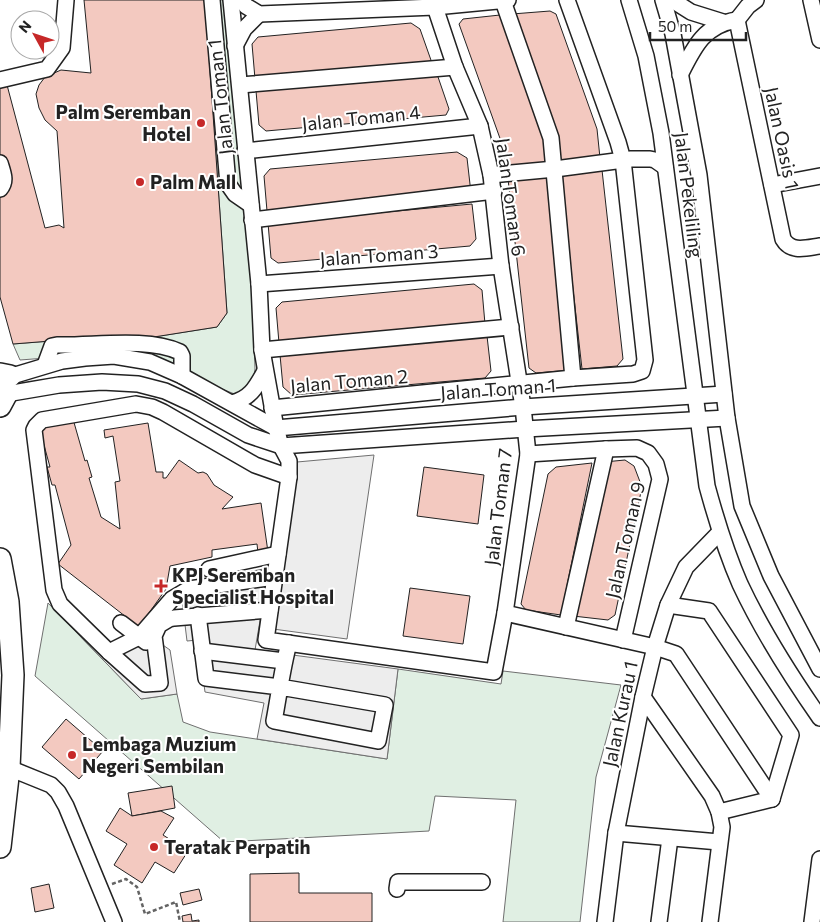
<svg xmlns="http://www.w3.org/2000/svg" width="820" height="922" font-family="Commissioner,sans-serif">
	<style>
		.green { fill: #e0efe3; stroke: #6f6f6f }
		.parking { fill: #ededed; stroke: #6f6f6f }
		.building { fill: #f3c9c0; stroke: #222 }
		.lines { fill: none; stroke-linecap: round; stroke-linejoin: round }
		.minor-casing { stroke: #222; stroke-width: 18 }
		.highway-casing { stroke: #222; stroke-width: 24 }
		.path { stroke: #646464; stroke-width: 2.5; stroke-dasharray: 4 2.5; stroke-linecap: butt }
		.minor { stroke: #fff; stroke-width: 15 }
		.highway { stroke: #fff; stroke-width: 21 }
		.poi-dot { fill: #c62828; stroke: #fff; stroke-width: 2 }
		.labels { text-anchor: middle; stroke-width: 4; stroke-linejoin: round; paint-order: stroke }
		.street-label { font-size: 19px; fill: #222; stroke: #fff }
		.poi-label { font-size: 19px; font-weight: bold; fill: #222; stroke: #fff; text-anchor: start }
	</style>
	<rect width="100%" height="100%" fill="#fff"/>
	<g class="green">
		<polygon points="205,0 229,0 250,217 255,369 253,383 237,395 205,382 111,353 20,360 13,344 76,339 135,340 217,327 227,313"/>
		<polygon points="48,603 141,699 177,694 183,722 210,732 387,759 398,669 501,684 503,671 621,685 596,777 580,922 503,922 516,800 435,796 429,831 224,842 35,676"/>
	</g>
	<g class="parking">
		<polygon points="374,455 347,639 273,629 297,462"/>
		<polygon points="269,568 255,650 398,669 387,759 257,739 264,703 205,692 198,640 187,641 180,584"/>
		<polygon points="86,621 111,645 143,631 170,650 177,694 141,699 75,631"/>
	</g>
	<g class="building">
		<polygon points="84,0 205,0 227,313 217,327 135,340 76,339 13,344 0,297 0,87 7,85 45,228 59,225 64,228 57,131 45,120 39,108 36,94 39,85 45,77 61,70 91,73"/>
		<polygon points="550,11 556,14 597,129 600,158 559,163 512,14"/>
		<polygon points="500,15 545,141 547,163 506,167 502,144 459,24 463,19"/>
		<polygon points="411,23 420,29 432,63 255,79 252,44 258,37"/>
		<polygon points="437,74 449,109 446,115 266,131 259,125 256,91"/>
		<polygon points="457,152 467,158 471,193 267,211 264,176 270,169"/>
		<polygon points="602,170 623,359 617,366 582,369 560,174"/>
		<polygon points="549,175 571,370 536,373 529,368 508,179"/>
		<polygon points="472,204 476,239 470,246 278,263 271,258 268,223"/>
		<polygon points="474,284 482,290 485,324 279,343 276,308 282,302"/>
		<polygon points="487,336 491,371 485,378 292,395 283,387 280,355"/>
		<polygon points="73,419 85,461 87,460 92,477 89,478 101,517 120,529 115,482 120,481 113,436 105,438 104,430 148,423 156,472 163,472 163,478 166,478 179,460 198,473 203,472 207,474 214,485 233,497 222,509 261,503 268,552 258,553 257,544 212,550 212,557 170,566 166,589 139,627 58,564 71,545 55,485 52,485 47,467 50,467 39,427"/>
		<polygon points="625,460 634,466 642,487 615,615 608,620 573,616 604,462"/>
		<polygon points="592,463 561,615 526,610 521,604 548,474 556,467"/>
		<polygon points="424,467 484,475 478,524 417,516"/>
		<polygon points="410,588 470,596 463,644 403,636"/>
		<polygon points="66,719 103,751 79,779 42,747"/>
		<polygon points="172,786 175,808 132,816 128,793"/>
		<polygon points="120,808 132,816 161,811 174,818 163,835 188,851 174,873 155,862 142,883 114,865 127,844 106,831"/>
		<polygon points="299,873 299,893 372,893 372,922 250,922 250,874"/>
		<polygon points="49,884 54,908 35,912 31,888"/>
		<polygon points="199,889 202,900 183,905 180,893"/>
		<polygon points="191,914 192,921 199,920 199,922 183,922 182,916"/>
	</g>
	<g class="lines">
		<defs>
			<g id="minor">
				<polyline points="212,0 228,184 235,194 251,205"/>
				<polyline points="231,0 259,284 262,350 276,428 281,446 289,461 289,477 266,640 494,672 505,613 528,454 523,407 501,266 491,175 480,126 455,67 435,7 436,0"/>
				<polyline points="242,0 246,6 259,14 435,7 508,0"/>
				<path d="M629,0L646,56L661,133L707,486C716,519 726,552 740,584C762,631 790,675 820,718"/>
				<polyline points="663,0 673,34 699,175 727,418 742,506 771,576 820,669"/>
				<polyline points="672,0 691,12 723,22"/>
				<polyline points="811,0 820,40"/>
				<polyline points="503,1 551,138 573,378"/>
				<path d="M737,20L783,239C791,253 806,248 820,246"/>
				<polyline points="737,20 748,6 756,0"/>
				<polyline points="235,46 244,29 259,14"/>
				<path d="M680,75C694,47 704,25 737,20"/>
				<polyline points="0,80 47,69 62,48 66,0"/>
				<polyline points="240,85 455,67"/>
				<polyline points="245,151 480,126"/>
				<path d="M0,163C3,173 7,181 0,189"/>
				<polyline points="491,175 555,169 631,159 650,159 655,160 665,167"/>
				<polyline points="772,185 820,176"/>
				<polyline points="252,220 494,191"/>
				<polyline points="259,284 501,266"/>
				<polyline points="262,350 511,327"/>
				<path d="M45,365L52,346L57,345C94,346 147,337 180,352L182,356V376"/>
				<polyline points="2,379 62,361 85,358 114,356 150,362 182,376 276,428 523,407 724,394"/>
				<polyline points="0,395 59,385 102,382 138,384 165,391 193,404 248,435 281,446 525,429 727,418"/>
				<path d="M232,403C251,398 256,387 265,371"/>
				<polyline points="272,408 573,378 633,374 642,371 645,360 623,160 618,142 567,0"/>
				<polyline points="528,454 606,449 637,448 648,453 656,464 660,479 623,640"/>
				<polyline points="209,569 278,554"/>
				<polyline points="668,605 709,611 791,735 772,799 719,812"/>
				<polyline points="270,610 174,618 169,619 159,625 154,636 160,683 145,684 109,652 60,604 54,590 34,430 36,426 42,420 136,404 152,407 163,412 255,465 289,477"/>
				<polyline points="505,613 655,647 676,654 772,799"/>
				<path d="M198,615L206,678L280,687L385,705L378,741L274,721C279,695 282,669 289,643"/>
				<polyline points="121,623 146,642"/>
				<polyline points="566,627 606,449"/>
				<polyline points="202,651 284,661"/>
				<polyline points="109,652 139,637 172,599 189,589 275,577"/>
				<polyline points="643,697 712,796 719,812 722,827 710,922"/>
				<polyline points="9,768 51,785 58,792 66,806 114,922"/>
				<polyline points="616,833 719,842"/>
				<polyline points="397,889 398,882 482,882"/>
				<polyline points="605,922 616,833 643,697 655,647 668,605 686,567 720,532"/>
				<polyline points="659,922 670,838"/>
				<polyline points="812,922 820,859"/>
			</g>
			<g id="highway">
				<polyline points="0,374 10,376"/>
				<polyline points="0,406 7,393"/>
				<polyline points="0,559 8,602 13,675 9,768 0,847"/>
			</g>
		</defs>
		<use href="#minor" class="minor-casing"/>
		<use href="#highway" class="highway-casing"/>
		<polyline class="path" points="112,884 126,879 137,887 145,914 176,902 180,922"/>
		<use href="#minor" class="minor"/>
		<use href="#highway" class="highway"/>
	</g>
	<g class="poi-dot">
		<circle cx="201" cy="123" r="5"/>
		<circle cx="140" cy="182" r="5"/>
		<path d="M158.5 578.5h5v5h5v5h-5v5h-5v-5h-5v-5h5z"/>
		<circle cx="72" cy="755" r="5"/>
		<circle cx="154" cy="847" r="5"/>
	</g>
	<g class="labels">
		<g class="street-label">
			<text transform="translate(220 97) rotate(-96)" y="7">Jalan Toman 1</text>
			<text transform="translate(361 118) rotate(-6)" y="7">Jalan Toman 4</text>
			<text transform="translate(782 138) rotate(78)" y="7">Jalan Oasis 1</text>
			<text transform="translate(689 195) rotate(83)" y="7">Jalan Pekeliling</text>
			<text transform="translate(511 197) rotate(82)" y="7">Jalan Toman 6</text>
			<text transform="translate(379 255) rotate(-4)" y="7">Jalan Toman 3</text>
			<text transform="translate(349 381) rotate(-5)" y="7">Jalan Toman 2</text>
			<text transform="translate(498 389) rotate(-4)" y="7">Jalan Toman 1</text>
			<text transform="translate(498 507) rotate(-83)" y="7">Jalan Toman 7</text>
			<text transform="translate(625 540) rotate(-77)" y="7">Jalan Toman 9</text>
			<text transform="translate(620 714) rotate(-78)" y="7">Jalan Kurau 1</text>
		</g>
		<g class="poi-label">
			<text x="191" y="119" text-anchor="end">Palm Seremban<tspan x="191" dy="22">Hotel</tspan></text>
			<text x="150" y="189">Palm Mall</text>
			<text x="172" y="582">KPJ Seremban<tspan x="172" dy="22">Specialist Hospital</tspan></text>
			<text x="82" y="751">Lembaga Muzium<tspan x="82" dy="22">Negeri Sembilan</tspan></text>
			<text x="164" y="854">Teratak Perpatih</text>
		</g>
	</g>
	<g transform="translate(35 35) rotate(310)"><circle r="24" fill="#ffffff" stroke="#a7a7a7"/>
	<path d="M0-4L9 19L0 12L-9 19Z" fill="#c62828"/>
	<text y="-8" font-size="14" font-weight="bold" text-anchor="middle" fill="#222222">N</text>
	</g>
	<path d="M650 32v8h96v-8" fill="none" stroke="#222222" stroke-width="2.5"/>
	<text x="658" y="32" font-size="15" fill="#222222" stroke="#ffffff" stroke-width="4" paint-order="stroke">50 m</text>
</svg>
